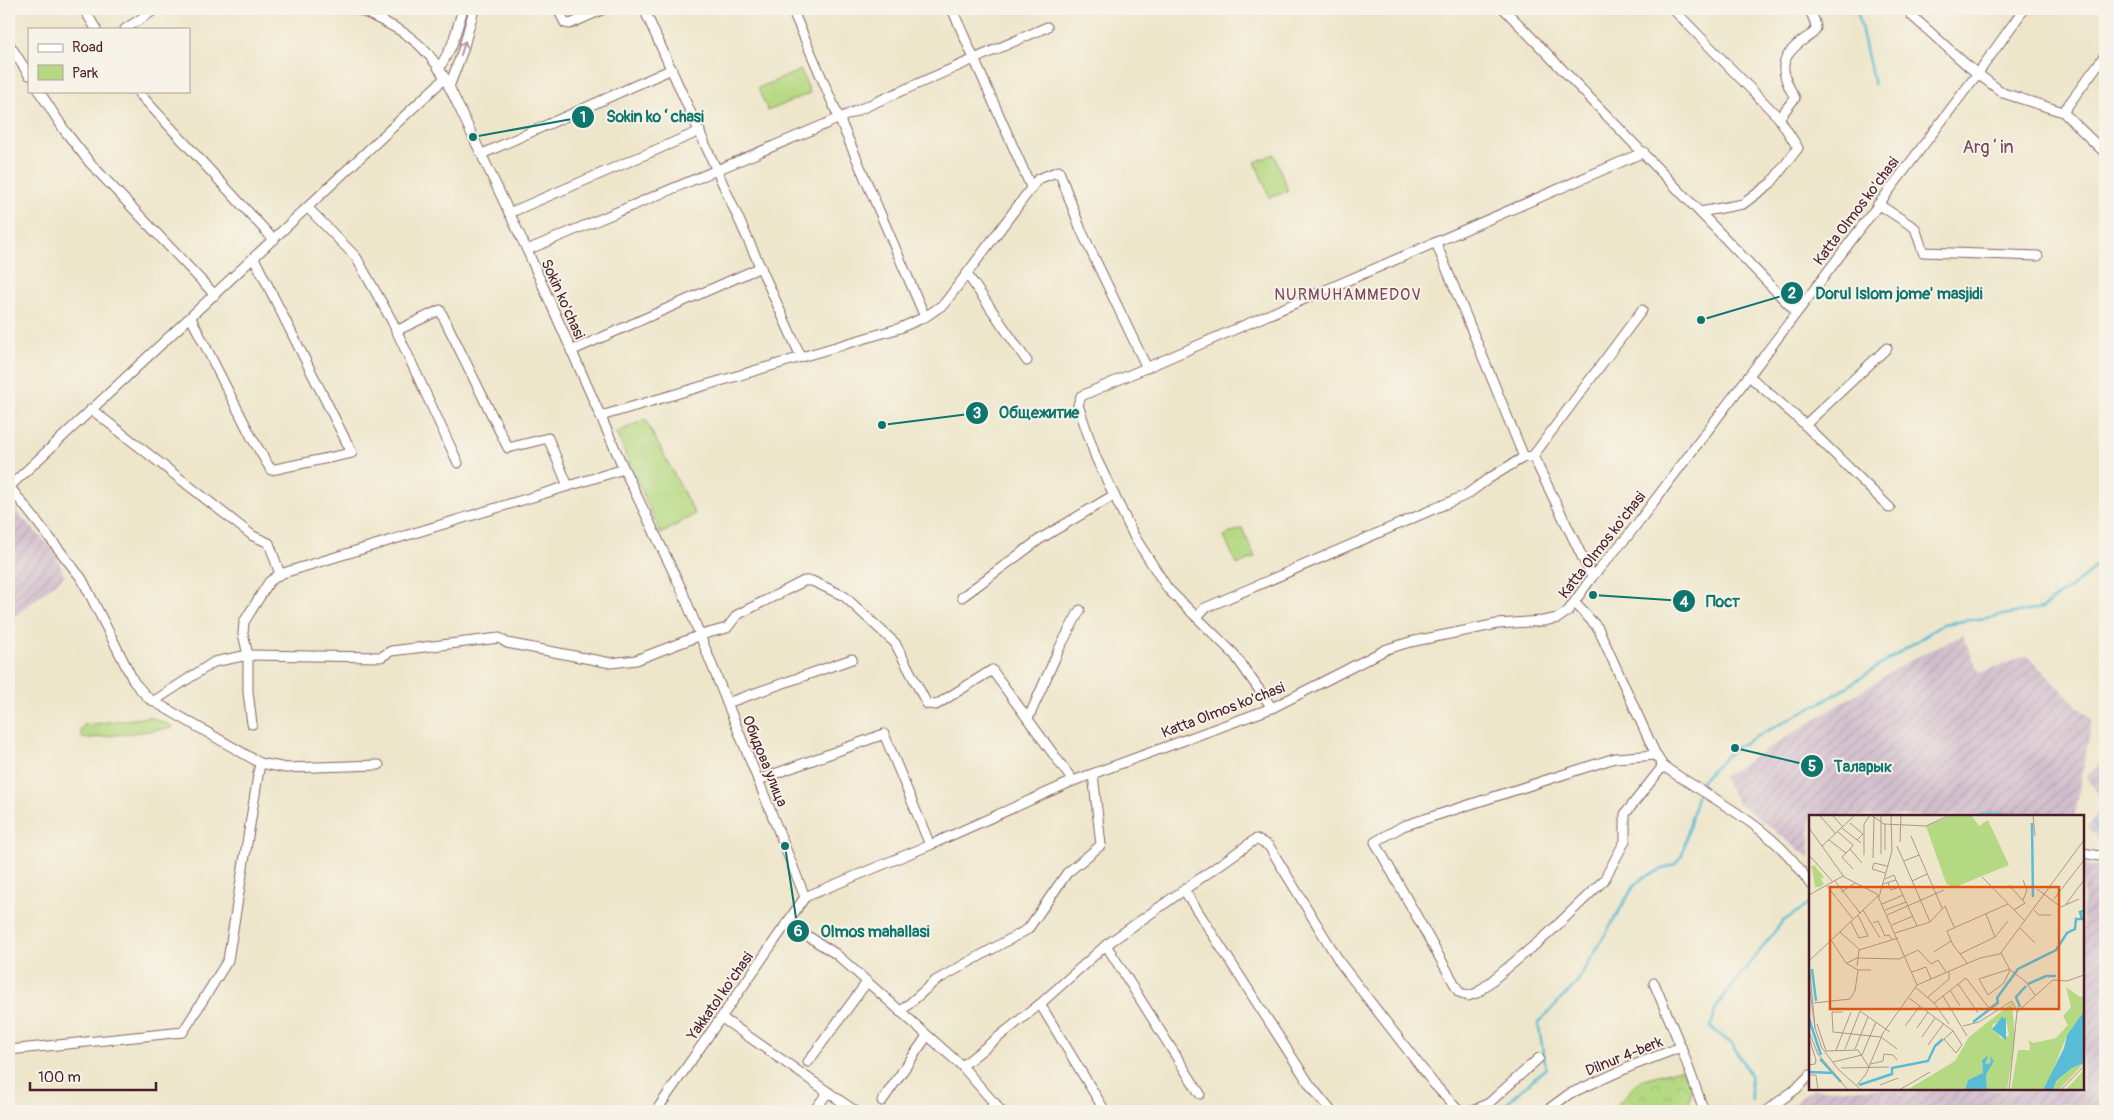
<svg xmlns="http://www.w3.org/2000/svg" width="2114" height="1120" font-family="Pangolin,sans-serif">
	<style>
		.industrial { fill: url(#industrial-furrows) }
		.green { fill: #b5d982; stroke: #807c56 }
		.park { fill: url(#park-crowns); stroke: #807c56 }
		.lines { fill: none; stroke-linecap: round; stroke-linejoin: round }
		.stream { stroke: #58bcd6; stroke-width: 2.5 }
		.minor-casing { stroke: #836563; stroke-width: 11 }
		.minor { stroke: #fff; stroke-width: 9 }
		.oneway { stroke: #ae9aa0 }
		.labels { text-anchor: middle; stroke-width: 4; stroke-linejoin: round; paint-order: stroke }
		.street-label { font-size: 15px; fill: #4a1f2b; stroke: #f7f3e8 }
		.neighbourhood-label { font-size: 16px; letter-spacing: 1px; fill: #7b475c; stroke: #f7f3e8 }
		.quarter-label { font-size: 18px; fill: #7b475c; stroke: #f7f3e8 }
		.inset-river { fill: none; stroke: #58bcd6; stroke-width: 2.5 }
		.inset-road { fill: none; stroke: #ac968b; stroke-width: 1 }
		.view { fill: #e0560e; fill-opacity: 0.15; stroke: #e0560e; stroke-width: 2.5 }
		.inset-edge { fill: none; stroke: #4a1f2b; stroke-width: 2.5 }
		.leader { fill: none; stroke: #0f766e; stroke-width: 2 }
		.callout-dot { fill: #0f766e; stroke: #f7f3e8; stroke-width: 2 }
		.mark-label { font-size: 15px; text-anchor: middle; font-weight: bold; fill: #fff }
		.callout-label { font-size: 16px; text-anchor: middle; font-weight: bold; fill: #0f766e; stroke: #f7f3e8; stroke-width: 4; stroke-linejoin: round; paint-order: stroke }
	</style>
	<defs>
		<pattern id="industrial-furrows" width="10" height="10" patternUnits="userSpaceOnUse" patternTransform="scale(1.25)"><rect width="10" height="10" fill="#d1bdcc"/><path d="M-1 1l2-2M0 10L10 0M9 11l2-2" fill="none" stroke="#b5a2af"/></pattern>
		<pattern id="park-crowns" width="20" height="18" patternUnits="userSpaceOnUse" patternTransform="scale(1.25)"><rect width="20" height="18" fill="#b5d982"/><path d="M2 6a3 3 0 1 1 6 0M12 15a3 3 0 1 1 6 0" fill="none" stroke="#9dba70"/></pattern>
	</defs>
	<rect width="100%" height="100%" fill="#f7f3e8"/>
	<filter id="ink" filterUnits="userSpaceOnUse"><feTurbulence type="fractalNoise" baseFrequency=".02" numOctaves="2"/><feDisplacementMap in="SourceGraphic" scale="10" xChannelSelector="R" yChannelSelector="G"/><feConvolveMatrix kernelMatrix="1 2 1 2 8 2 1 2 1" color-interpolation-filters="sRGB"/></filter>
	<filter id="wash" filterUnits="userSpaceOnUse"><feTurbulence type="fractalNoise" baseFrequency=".0096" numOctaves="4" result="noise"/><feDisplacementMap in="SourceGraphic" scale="20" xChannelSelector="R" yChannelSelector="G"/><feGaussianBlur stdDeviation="1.12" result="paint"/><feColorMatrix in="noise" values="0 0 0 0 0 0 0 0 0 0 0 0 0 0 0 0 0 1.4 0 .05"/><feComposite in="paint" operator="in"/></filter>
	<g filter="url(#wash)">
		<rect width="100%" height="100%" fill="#eee6cb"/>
		<g class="industrial">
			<polygon points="11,506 55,552 64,576 9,621 9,508"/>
			<polygon points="1963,635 1979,673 2027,656 2092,720 2075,813 2073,816 1810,816 1810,858 1737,802 1723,777 1909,661"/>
			<polygon points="2105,758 2105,845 2087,828 2104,804 2087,777"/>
			<polygon points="2083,865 2105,866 2105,1111 1784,1111 1813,1089 2083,1089"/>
		</g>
		<g class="green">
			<polygon points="801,70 810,93 768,111 758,88"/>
			<polygon points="1274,154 1288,191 1270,198 1255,162"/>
			<polygon points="645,419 695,514 661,534 616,433"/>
			<polygon points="1242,528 1255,557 1237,565 1224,536"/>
			<polygon points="150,717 172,726 173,728 84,739 81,736 81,728 84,725"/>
		</g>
		<polygon class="park" points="1680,1069 1692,1086 1688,1111 1611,1111 1640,1080"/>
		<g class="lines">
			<g class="stream">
				<polyline points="1857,9 1874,84"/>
				<polyline points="1700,787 1702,780 1735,748 1833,696 1943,624 1992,617 2042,608 2087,575 2105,555"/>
				<polyline points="1979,816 1988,813 2056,816"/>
				<polyline points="2093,821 2105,843"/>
				<polyline points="1752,1100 1750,1075 1732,1044 1711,1028 1716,1007 1782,922 1810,903"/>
				<polyline points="1492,1111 1502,1107 1546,1068 1538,1023 1576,984 1634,886 1644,877 1675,864 1682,855 1698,792"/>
			</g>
		</g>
	</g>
	<g filter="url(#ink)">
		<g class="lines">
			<defs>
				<g id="minor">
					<polyline points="84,9 96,29"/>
					<path d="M358,9C398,28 422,38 445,78L527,250L624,469L681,588L805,897"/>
					<polyline points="558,9 565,23 570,24 604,9"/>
					<polyline points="644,9 801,357"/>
					<polyline points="792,9 925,317"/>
					<polyline points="952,9 1031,187"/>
					<polyline points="1504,9 1796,312"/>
					<polyline points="1673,9 1779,118 1798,148 1771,183 1743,204 1700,212"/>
					<polyline points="1911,15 1969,67 2003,93 2063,112 2105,153"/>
					<polyline points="125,29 156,9"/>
					<polyline points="9,44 29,75"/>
					<polyline points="439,69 452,45 463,9"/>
					<polyline points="449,87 463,50 474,9"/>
					<polyline points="39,91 65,131 90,163 215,295"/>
					<polyline points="137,91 274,240"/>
					<polyline points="2063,112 2105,55"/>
					<path d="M1779,118L1795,98C1779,71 1778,57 1806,38C1810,35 1815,34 1816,28C1816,22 1811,14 1810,9"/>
					<polyline points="482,154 672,69"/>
					<polyline points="1878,204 1915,228 1923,252 2038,256"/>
					<polyline points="308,208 356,257 392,321 458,463"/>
					<polyline points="509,213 700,131"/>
					<polyline points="527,250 840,118 1047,27"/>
					<polyline points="967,274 1027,361"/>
					<polyline points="191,318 252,438 271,470 352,453 254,258"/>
					<polyline points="396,331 440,310 508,448 548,438 568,486"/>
					<polyline points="571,351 761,267"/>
					<polyline points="1749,376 1801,421 1890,508"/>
					<polyline points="91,409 253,536 269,543 280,574"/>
					<polyline points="601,416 900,328 925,317 944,304 1038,179 1059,171 1081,230 1147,368"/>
					<polyline points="1805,425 1887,348"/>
					<polyline points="1533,456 1592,577"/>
					<polyline points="1524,457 1533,456 1642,310"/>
					<polyline points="9,486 82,579 134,682 148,698 260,763 286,768 379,765"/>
					<polyline points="9,487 445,78"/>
					<polyline points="962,597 1040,539 1114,495"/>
					<path d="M1575,603L1598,628L1656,755L1663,766C1715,801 1777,829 1810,884"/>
					<polyline points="1197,617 1205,608 1466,495 1488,479 1524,457 1436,243"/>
					<polyline points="154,701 214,662 248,655 381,657 391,651 499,638 507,643 611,663 636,660 701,635 727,628 737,615 804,581 812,581 844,596 895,643 927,704 936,705 992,670 1073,781"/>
					<polyline points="727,703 852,659"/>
					<polyline points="1272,708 1234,654 1168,589 1134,536 1096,458 1078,405 1081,396 1644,152"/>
					<polyline points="1028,719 1060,647 1080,610"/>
					<polyline points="252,724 248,692 248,655 243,634 244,622 269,582 280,574 624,469"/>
					<polyline points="1656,755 1615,758 1403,826 1375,842 1459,992 1468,996 1477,993 1548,934 1604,880 1625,841 1625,814 1663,766"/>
					<polyline points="758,780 884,734 930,845"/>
					<polyline points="2083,853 2105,857"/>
					<polyline points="1184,890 1310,1085 1331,1111"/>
					<polyline points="805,897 930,845 1073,781 1272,708 1387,649 1410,642 1469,630 1497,624 1543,621 1558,618 1568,611 1592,577 1627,537 1978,73 2024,9"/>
					<polyline points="787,923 836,954 962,1066 1001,1111"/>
					<polyline points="1106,945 1200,1094"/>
					<polyline points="1654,983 1681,1047"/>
					<polyline points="1040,1004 1105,1111"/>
					<polyline points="900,1012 935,981 1028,929 1067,873 1101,845 1093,774"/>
					<polyline points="722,1018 855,1111"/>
					<polyline points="9,1050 183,1032 228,960 260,763"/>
					<polyline points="808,1062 867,982"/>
					<polyline points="962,1066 1040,1004 1106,945 1256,839 1269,846 1341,964 1434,1084 1459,1111"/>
					<polyline points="882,1101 927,1036"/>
					<polyline points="656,1111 805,897"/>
					<polyline points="814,1111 828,1092"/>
					<polyline points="988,1111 995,1103"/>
					<polyline points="1473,1111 1489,1103 1539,1058"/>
					<polyline points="1546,1111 1569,1094 1634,1065 1681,1047 1704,1111"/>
					<polyline points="1766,1111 1796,1089 1810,1075"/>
				</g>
			</defs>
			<use href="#minor" class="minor-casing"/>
			<use href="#minor" class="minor"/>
		</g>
		<defs><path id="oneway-shaft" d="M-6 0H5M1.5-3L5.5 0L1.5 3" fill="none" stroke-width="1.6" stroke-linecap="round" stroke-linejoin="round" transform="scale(1.25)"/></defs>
		<use class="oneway" href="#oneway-shaft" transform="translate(463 48) rotate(-73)"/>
	</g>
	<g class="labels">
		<g class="street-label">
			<text transform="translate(1856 211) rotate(-53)" y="5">Katta Olmos ko'chasi</text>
			<text transform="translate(563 299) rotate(66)" y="5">Sokin ko'chasi</text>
			<text transform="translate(1602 545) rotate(-52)" y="5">Katta Olmos ko'chasi</text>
			<text transform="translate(1223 710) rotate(-21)" y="5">Katta Olmos ko'chasi</text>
			<text transform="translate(765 761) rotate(68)" y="5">Обидова улица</text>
			<text transform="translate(720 996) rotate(-55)" y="5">Yakkatol ko'chasi</text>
			<text transform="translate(1624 1056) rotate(-22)" y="5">Dilnur 4-berk</text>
		</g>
		<g class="neighbourhood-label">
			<text x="1348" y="300">NURMUHAMMEDOV</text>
		</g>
		<g class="quarter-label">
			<text x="1988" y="153">Argʻin</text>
		</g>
	</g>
	<g transform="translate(1809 815)">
		<rect width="275" height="275" fill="#eee6cb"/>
		<path d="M5,50L15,62L12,64L15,69L11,72H6L3,53H0ZM257,172L271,182L275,181V196L258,220L241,263L234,275H202L209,235H221L220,225L224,228L247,223L259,210L254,201L262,192ZM275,248L250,275H244L247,266L263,253Z" fill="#b5d982"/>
		<path d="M275,255V275H256L263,268Z" fill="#b5d982"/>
		<path d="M144,0H162L170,11L179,5L200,50L144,73L137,68L117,11Z" fill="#b5d982"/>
		<path d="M203,188L206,223L198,275H178L177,260L185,246L181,241L182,248L176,249L178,240L173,245L174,258L159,265L156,275H98L146,246L160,222ZM197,204L200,221L192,223L183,213L184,209Z" fill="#b5d982" fill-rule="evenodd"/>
		<path d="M275,196V248L263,253L247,266L244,275H234L255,233L258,220ZM193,202L197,204V225L183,214ZM179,240L176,249L182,248L181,241L185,246L177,260L178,275H156L159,265L174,258L173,245Z" fill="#58bcd6"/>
		<path class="inset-river" d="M223,8L224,82M3,154L7,186M219,169L237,161H247M211,192L207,182L217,171M0,204L12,240M164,207L189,188L188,183L209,154L247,135L258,118L266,114L267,104H273L271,97L275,96M11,244L24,258M0,257L24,258L32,267M50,270L83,259V253L119,246L126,231L134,224"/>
		<path class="inset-road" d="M23,0L34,12M62,0L75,9L117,11L141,0M224,0L226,21M11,1L27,19M41,8L54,19L48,25M0,13L35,62L68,79L108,170M33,13L52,28M29,17L44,30L41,34M102,21L133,93M20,25L37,38M91,27L92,0M13,31L46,0M88,31L121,107M76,35V9M72,39V0M0,40L24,67M55,40V9L61,0M64,43L65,2M95,46L110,40M44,54L33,42L41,34L53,48M76,58L63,54L65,48L78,51M173,62L216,106M76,64L85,60L87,65M214,65L218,75L214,85M26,66L51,98M103,66L118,59M79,68L82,75L90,72M74,69L87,65L108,111M200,70L216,88L205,95M18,71L44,104M228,74L252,92L270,84M32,77L46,68M0,80L34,61M70,82L83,36L82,0M245,84L275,45M73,89L94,80M257,89L275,65M54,95L71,123M76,95L97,87M225,95L230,100H242M78,100L135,75M42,107L50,123L59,121L49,100M64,108L69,106L76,121L80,120L83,125M83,110L104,101M211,113L226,128M31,117L51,135M86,118L121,107L136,91L145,112M186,122L199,106M22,125L37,148L49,155H62M125,137L142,126M192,138L201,155L216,166L226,180M151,139L186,122L177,99M0,146L69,81M0,147L6,213M38,148L48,143L90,144L109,135L122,149L129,145L137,157M159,149L144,130L138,116L199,89M48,151L50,135L89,123M201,154L170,164L179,180L195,168L201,155M103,157L117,152L122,164M0,168L6,213L13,233L29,254L52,275M149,169L169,198M108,170L171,143L191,139L275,25M106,172L125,188L140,209M141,175L151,191M134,181L158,221M119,182L140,164V157M100,183L144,216L153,230L147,238L135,224L144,216M5,188L41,184L46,176L49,155M125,188L157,163L180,193L188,187M34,197H23L24,217L72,222L88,234M8,209L17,236L49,235L60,252M96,211L111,191M154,211L170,207L203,186L208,197M108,213L119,197M0,217L9,239L39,275M113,222L126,203M0,223L7,245L6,249L0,250M119,230L135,208M36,234L51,196L81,217M46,234L59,202M27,235L42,197M24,247L53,240L67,207M62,249L74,246L75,239L84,240L88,245M32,253L80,252M0,260H7L9,275M48,270L57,259L74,218L108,170M71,270L89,263M90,275L121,257M200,275L208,197L244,165L258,166L275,160M252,275L275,251"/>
		<path class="view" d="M21,72H250V194H21Z"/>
		<rect width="275" height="275" class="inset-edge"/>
	</g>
	<path class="leader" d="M473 137L583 117M1701 320L1792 293M882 425L977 413M1593 595L1684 601M1735 748L1812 766M785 846L798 931"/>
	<g class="callout-dot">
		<circle cx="473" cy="137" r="5"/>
		<circle cx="1701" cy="320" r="5"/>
		<circle cx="882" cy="425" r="5"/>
		<circle cx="1593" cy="595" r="5"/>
		<circle cx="1735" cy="748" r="5"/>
		<circle cx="785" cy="846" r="5"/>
		<circle cx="583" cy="117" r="12"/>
		<circle cx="1792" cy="293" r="12"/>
		<circle cx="977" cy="413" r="12"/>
		<circle cx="1684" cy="601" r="12"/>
		<circle cx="1812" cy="766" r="12"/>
		<circle cx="798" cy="931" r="12"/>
	</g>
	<g class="mark-label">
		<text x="583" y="122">1</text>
		<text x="1792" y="298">2</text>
		<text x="977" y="418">3</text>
		<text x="1684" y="607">4</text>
		<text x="1812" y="771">5</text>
		<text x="798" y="936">6</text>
	</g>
	<g class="callout-label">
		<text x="655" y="122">Sokin koʻchasi</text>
		<text x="1899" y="299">Dorul Islom jome' masjidi</text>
		<text x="1039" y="418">Общежитие</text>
		<text x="1723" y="607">Пост</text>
		<text x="1863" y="772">Таларык</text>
		<text x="875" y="937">Olmos mahallasi</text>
	</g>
	<rect width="2114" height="1120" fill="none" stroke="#f7f3e8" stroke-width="30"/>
	<rect x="28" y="28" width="162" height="65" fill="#f7f3e8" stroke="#b29e9c"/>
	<rect x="38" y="44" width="25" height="8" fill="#ffffff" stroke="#b29e9c"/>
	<text x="72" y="52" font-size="15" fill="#4a1f2b">Road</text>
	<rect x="38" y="65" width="25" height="15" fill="#b5d982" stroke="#b29e9c"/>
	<text x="72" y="78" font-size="15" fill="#4a1f2b">Park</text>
	<path d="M30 1082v8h126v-8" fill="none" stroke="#4a1f2b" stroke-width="2.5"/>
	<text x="38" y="1082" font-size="15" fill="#4a1f2b" stroke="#f7f3e8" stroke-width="4" paint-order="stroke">100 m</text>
</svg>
